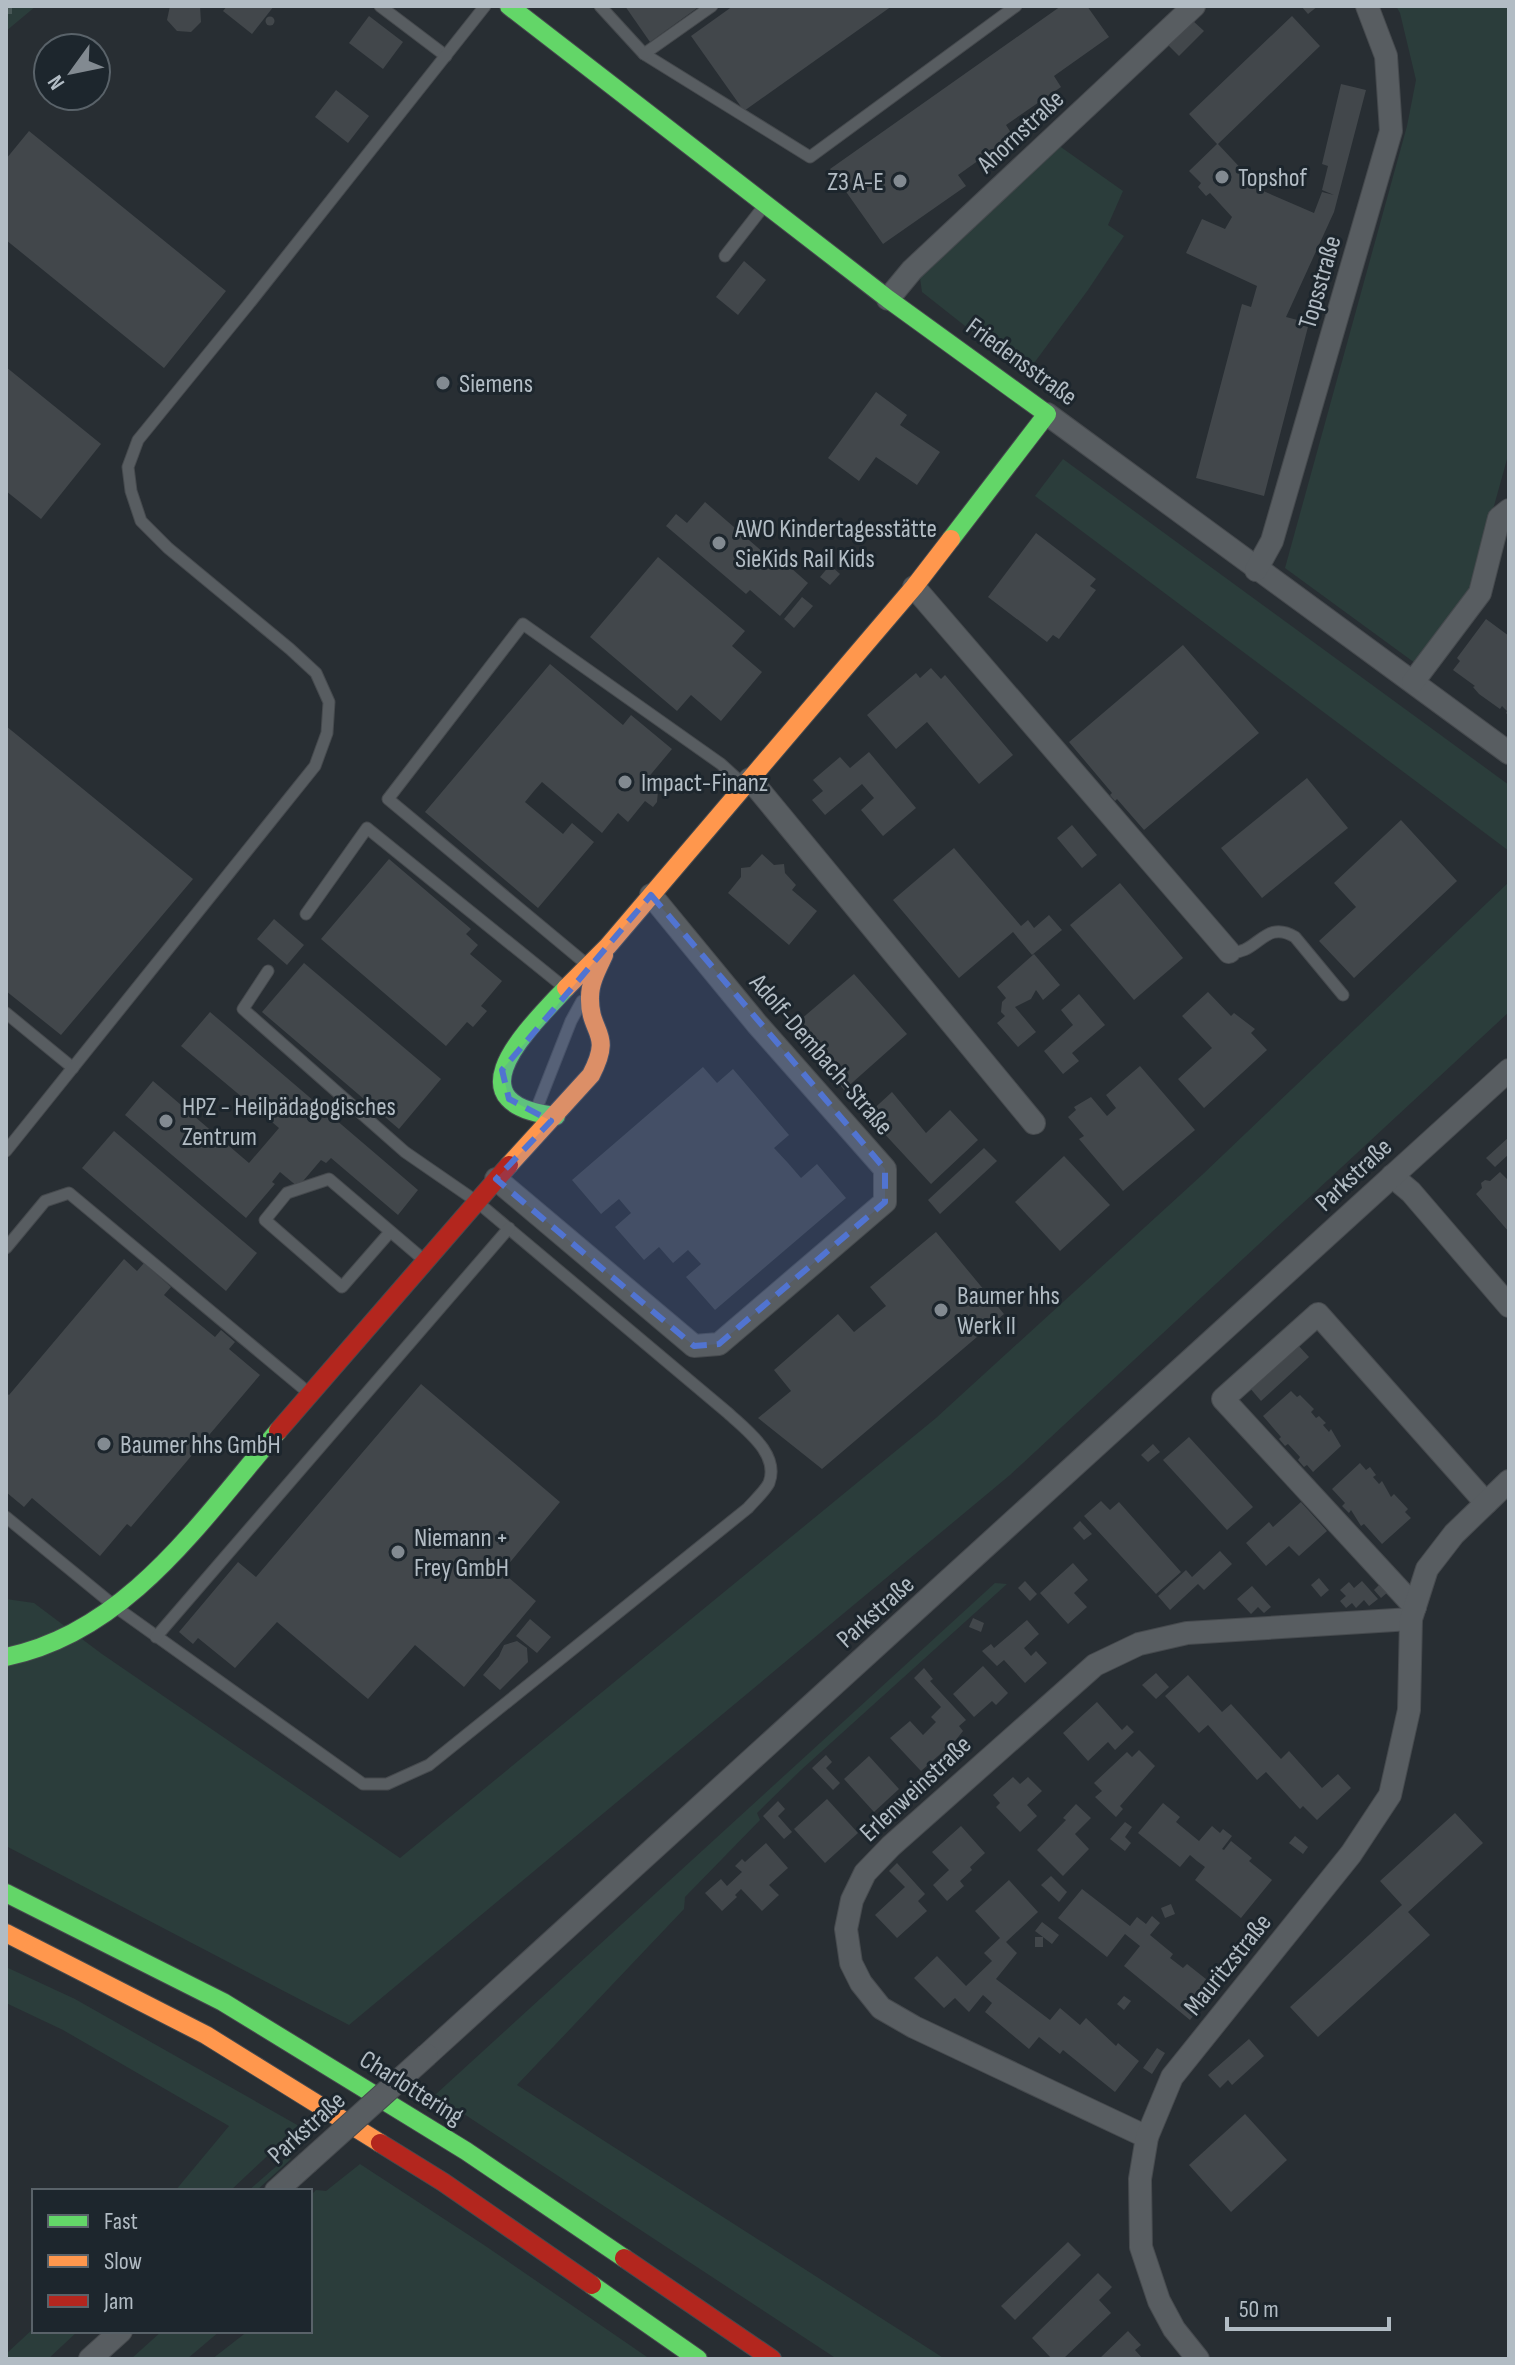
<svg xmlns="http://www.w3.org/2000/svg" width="1515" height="2365" font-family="'Sofia Sans Condensed',sans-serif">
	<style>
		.grass { fill: #2b3d3b }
		.cemetery { fill: url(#cemetery-stones) }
		.building { fill: #42474b }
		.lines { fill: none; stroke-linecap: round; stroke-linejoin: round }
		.lane-casing { stroke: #464a4e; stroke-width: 13 }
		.street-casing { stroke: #464a4e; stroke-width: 24 }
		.fast-casing { stroke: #464a4e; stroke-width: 20 }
		.slow-casing { stroke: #464a4e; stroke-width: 20 }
		.jam-casing { stroke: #464a4e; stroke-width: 20 }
		.lane { stroke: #585d61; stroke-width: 11 }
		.street { stroke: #585d61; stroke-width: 22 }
		.fast { stroke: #63d668; stroke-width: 18 }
		.slow { stroke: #ff974d; stroke-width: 18 }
		.jam { stroke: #b3261e; stroke-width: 18 }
		.street-bridge-casing { stroke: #464a4e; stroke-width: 24; stroke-linecap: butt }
		.street-bridge { stroke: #585d61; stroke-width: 22 }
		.marked { fill: #5174d1; fill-opacity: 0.2; stroke: #5174d1; stroke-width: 6; stroke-dasharray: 16 10; stroke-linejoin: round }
		.poi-dot { fill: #828a91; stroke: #1d262d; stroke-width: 3 }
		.labels { text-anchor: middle; stroke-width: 6; stroke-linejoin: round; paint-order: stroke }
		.street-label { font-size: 26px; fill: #b2bcc4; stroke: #1d262d }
		.poi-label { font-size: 26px; fill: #b2bcc4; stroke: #1d262d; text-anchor: start }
	</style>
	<defs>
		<pattern id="cemetery-stones" width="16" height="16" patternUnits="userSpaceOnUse" patternTransform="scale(2)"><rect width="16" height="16" fill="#2b3d3b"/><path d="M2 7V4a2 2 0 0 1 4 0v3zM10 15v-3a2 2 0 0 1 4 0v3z" fill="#475756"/></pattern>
	</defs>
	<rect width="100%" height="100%" fill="#282e33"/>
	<g class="grass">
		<polygon points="1396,6 1509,6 1509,452 1472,585 1415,663 1285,568 1407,126 1416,80 1400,13"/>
		<polygon points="1058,145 1123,191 1108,225 1124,236 1088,290 1026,374 922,292 920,278"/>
		<polygon points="1063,459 1509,785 1509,851 1035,496"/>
		<polygon points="1509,882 1509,1012 1010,1475 349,2025 6,1846 6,1599 34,1603 102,1654 400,1858 936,1418 1202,1175"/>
		<polygon points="995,1583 1007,1584 801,1770 757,1813 760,1820 685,1897 684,1909 517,2085 945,2359 837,2359 435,2095"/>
		<polygon points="6,1967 75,1999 299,2126 230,2191 175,2191 229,2126 63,2030 6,2003"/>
		<polygon points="288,2156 291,2159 256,2191 248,2191"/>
		<polygon points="360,2164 484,2245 650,2359 212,2359 248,2331 310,2331 310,2196 316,2190 326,2191"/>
		<polygon points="34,2328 34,2331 78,2331 48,2359 6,2359 6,2354"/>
		<polygon points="162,2331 220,2331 187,2359 131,2359"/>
	</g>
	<polygon class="cemetery" points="6,6 36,6 6,31"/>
	<g class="building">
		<polygon points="170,6 200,6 201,22 191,32 177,31 167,20"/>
		<polygon points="227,6 274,6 252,34 223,11"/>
		<polygon points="625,6 700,6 650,42"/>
		<polygon points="733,6 892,6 744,111 691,36"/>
		<polygon points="1061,6 1087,6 1109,37 1054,76 1061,87 1006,125 1013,136 958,175 966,186 883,244 830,169"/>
		<polygon points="1301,6 1318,6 1308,14"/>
		<polygon points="369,16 403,42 383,69 349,43"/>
		<polygon points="1292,16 1320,46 1218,144 1261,190 1314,213 1322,192 1334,195 1322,190 1328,166 1322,164 1341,84 1366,90 1334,212 1286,317 1309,323 1264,496 1196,478 1242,304 1251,307 1257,286 1186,253 1202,219 1225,229 1232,217 1210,193 1206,196 1198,187 1201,183 1189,171 1217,144 1189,114"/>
		<circle cx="270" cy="21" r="4.5"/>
		<polygon points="1192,20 1204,31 1179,56 1168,45"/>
		<polygon points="336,90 369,116 348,143 315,117"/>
		<polygon points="29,131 226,291 164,368 6,240 6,159"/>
		<polygon points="744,261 766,280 738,315 716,297"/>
		<polygon points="6,367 101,444 41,519 6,491"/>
		<polygon points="876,392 907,415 900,425 940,452 917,485 876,457 859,481 828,458"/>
		<polygon points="705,502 778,565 782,560 808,583 780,616 750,590 746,594 666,526 676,514 687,523"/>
		<polygon points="1036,533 1096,579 1090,586 1096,590 1059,639 1053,635 1047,642 988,597"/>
		<polygon points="658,557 745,631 732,646 762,672 721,721 691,695 677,711 590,637"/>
		<polygon points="830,565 840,574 830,585 820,577"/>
		<polygon points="802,597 813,606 794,628 784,619"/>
		<polygon points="1486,619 1509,636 1509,716 1506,713 1507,711 1502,706 1500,709 1479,694 1473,687 1475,686 1453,670 1460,661 1457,658"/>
		<polygon points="1183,645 1259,733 1144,830 1117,799 1115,801 1110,795 1112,793 1069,742"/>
		<polygon points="550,664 623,725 631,715 672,749 647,779 658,791 657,802 653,807 645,801 628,822 618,813 602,833 542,782 534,791 525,802 563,834 572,823 594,842 538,908 425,812"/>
		<polygon points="931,668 941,679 945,675 1013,755 979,784 927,722 896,749 867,715 916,673 920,678"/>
		<polygon points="6,726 193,879 61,1035 6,991"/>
		<polygon points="869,752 916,808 883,836 861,810 874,798 862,784 825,815 812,800 823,791 813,780 840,757 850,768"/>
		<polygon points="1307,778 1348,828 1262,898 1221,848"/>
		<polygon points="1401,820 1457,881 1354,978 1319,941 1356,907 1334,883"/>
		<polygon points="1072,825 1097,855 1082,868 1057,838"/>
		<polygon points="954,848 1021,926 1028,920 1034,928 1049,915 1062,930 1032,955 1013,932 959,978 893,900"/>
		<polygon points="762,854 774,865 784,864 785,873 796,885 792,890 817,911 789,945 728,893 741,877 741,868 750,867"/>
		<polygon points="389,859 471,929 466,934 478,945 470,954 502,981 481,1006 487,1011 473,1027 467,1022 446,1046 321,939"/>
		<polygon points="1120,883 1183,958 1134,1000 1070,925"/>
		<polygon points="274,919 304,945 287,965 257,939"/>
		<polygon points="1034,954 1060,985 1043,1000 1036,990 1031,999 1015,1007 1036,1032 1018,1047 997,1023 1005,1016 1001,1012 1002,1002 1006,998 997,987"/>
		<polygon points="304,963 441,1079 399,1129 262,1012"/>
		<polygon points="854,974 907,1034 844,1090 793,1026"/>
		<polygon points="1208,992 1231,1016 1234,1013 1255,1029 1251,1033 1267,1050 1204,1108 1178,1079 1212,1048 1182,1016"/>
		<polygon points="1079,994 1105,1025 1072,1053 1079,1061 1063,1074 1044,1051 1073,1025 1061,1010"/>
		<polygon points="210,1012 418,1190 398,1215 331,1158 326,1163 321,1160 298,1187 280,1172 272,1182 275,1184 246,1218 125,1115 153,1081 249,1163 279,1128 181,1046"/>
		<polygon points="1140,1066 1195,1130 1123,1191 1079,1139 1084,1136 1068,1117 1076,1110 1074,1107 1091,1097 1107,1116 1116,1108 1106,1095"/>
		<polygon points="703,1067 717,1083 733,1069 789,1135 774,1148 788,1163 801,1178 817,1164 846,1198 715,1310 686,1277 701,1264 688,1250 673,1263 659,1247 644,1260 615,1227 631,1213 619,1199 601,1214 572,1180"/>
		<polygon points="892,1092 926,1133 950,1110 978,1140 931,1184 867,1115"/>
		<polygon points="114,1131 257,1253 226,1291 82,1168"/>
		<polygon points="1509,1137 1509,1154 1495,1167 1486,1158"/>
		<polygon points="984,1148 997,1161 940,1214 928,1200"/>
		<polygon points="1064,1156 1110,1205 1060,1251 1015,1202"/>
		<polygon points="1500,1172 1509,1181 1509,1232 1476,1194 1482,1188 1481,1183 1485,1180 1490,1181"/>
		<polygon points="936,1232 1004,1314 822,1469 758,1418 791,1391 774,1370 838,1314 854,1332 886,1306 870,1287"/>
		<polygon points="124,1259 137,1271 144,1263 171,1287 164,1295 215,1337 221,1330 235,1342 229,1349 260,1375 131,1527 127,1524 100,1556 32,1498 24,1507 6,1492 6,1393 9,1395"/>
		<polygon points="1297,1344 1309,1357 1261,1401 1249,1387"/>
		<polygon points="421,1384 560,1502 502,1572 536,1601 464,1687 415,1645 368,1699 277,1622 235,1668 198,1638 193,1644 179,1632 238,1562 256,1577"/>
		<polygon points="1291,1391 1297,1397 1300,1395 1314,1409 1311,1412 1316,1418 1319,1416 1326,1423 1323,1425 1329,1432 1331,1429 1341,1446 1313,1472 1307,1465 1304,1467 1298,1460 1300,1457 1288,1444 1285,1446 1279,1439 1281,1437 1263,1416"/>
		<polygon points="1189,1437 1253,1507 1227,1530 1163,1460"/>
		<polygon points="1153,1444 1160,1452 1148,1462 1141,1455"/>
		<polygon points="1360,1463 1366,1470 1370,1467 1376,1475 1373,1477 1379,1484 1382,1481 1391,1497 1394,1494 1408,1509 1405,1512 1411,1518 1382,1544 1364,1524 1361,1526 1351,1510 1349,1513 1342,1506 1345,1503 1332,1489"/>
		<polygon points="1101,1501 1110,1510 1119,1502 1181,1572 1156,1594 1084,1516"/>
		<polygon points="1301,1502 1327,1531 1299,1556 1289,1546 1266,1566 1246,1543 1269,1522 1273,1527"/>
		<polygon points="1080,1521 1092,1534 1084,1540 1073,1528"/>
		<polygon points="1220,1551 1232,1564 1204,1590 1198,1584 1170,1610 1158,1596 1186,1570 1192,1577"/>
		<polygon points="1073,1563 1088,1580 1074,1593 1087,1607 1068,1624 1040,1593"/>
		<polygon points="1319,1578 1329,1590 1321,1597 1311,1585"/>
		<polygon points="1025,1581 1037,1594 1030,1601 1018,1588"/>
		<polygon points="1362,1581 1378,1599 1369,1606 1364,1600 1356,1608 1352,1603 1346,1608 1340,1601 1346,1596 1340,1590 1349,1582 1354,1588"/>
		<polygon points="1381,1583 1388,1592 1381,1598 1374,1590"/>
		<polygon points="1252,1586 1271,1607 1264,1613 1258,1607 1251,1614 1237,1599"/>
		<polygon points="973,1618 984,1623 981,1632 969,1627"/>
		<polygon points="530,1619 551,1637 537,1653 516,1636"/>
		<polygon points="1027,1620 1039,1634 1024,1648 1031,1656 1036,1651 1047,1663 1025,1683 1004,1660 997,1666 982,1651 991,1644 994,1648"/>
		<polygon points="517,1641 527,1648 528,1662 500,1690 483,1675 499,1656 504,1645"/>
		<polygon points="983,1666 1008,1693 996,1705 992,1701 974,1717 953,1694"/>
		<polygon points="924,1668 933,1679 930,1681 966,1720 959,1726 963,1731 955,1741 921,1771 890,1738 910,1721 923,1735 936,1722 931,1717 941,1707 914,1678"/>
		<polygon points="1156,1673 1169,1687 1156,1699 1142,1685"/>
		<polygon points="1188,1675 1222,1712 1231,1704 1281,1759 1289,1751 1322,1788 1338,1774 1351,1788 1317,1820 1303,1806 1300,1809 1266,1772 1257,1780 1208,1725 1199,1733 1165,1696"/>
		<polygon points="1097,1702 1122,1730 1127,1725 1134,1732 1115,1750 1108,1742 1088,1761 1063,1733"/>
		<polygon points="1139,1750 1155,1766 1120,1806 1123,1809 1116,1817 1095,1797 1102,1791 1094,1783 1127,1752 1132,1757"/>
		<polygon points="826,1755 832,1762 826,1768 840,1783 833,1790 812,1768"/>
		<polygon points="869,1756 899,1789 874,1812 844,1779"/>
		<polygon points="1013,1777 1020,1784 1028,1777 1042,1791 1027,1805 1037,1816 1020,1832 996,1807 1000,1803 993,1795"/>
		<polygon points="827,1799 858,1833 825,1863 794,1829"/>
		<polygon points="778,1801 785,1809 778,1816 792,1832 784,1839 763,1816"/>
		<polygon points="1163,1803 1180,1817 1176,1822 1199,1841 1212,1826 1220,1833 1223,1829 1232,1836 1222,1849 1224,1850 1231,1841 1252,1858 1249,1861 1272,1880 1241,1918 1195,1880 1205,1867 1197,1861 1190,1855 1180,1867 1138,1833"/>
		<polygon points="1076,1804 1091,1818 1075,1834 1089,1849 1063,1876 1037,1850 1066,1820 1063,1818"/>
		<polygon points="1455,1813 1483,1843 1408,1912 1430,1935 1318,2037 1290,2007 1402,1905 1380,1881"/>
		<polygon points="1125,1822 1132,1827 1125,1837 1131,1843 1125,1851 1110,1839"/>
		<polygon points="961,1826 985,1853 970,1867 972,1870 960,1881 964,1886 947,1901 933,1885 949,1870 932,1852"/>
		<polygon points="1295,1836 1308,1847 1303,1854 1289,1843"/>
		<polygon points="766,1843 788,1868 769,1885 779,1895 762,1911 741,1889 735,1895 737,1897 722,1911 705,1893 721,1879 727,1886 742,1872 735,1866 742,1859 745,1862"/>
		<polygon points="897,1863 925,1894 918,1901 927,1911 897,1938 875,1915 905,1887 889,1871"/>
		<polygon points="1051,1876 1067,1892 1059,1902 1041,1885"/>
		<polygon points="1009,1880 1038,1912 1006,1942 1017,1953 996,1979 1050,2020 1060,2008 1080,2025 1086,2018 1116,2046 1118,2043 1139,2061 1115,2092 1063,2050 1060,2054 1039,2037 1029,2049 985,2012 992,2003 983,1995 969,2012 955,1998 944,2008 914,1978 937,1956 966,1986 992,1961 984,1953 1000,1938 975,1911"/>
		<polygon points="1082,1889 1130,1926 1137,1917 1146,1924 1152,1916 1160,1923 1150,1935 1173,1954 1170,1958 1183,1968 1187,1964 1216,1987 1190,2020 1124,1966 1140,1946 1125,1934 1107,1957 1058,1918"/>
		<polygon points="1171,1904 1175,1914 1165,1918 1161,1908"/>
		<polygon points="1042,1922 1059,1935 1052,1944 1043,1937 1043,1947 1035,1947 1035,1937 1043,1937 1035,1931"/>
		<polygon points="1229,1954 1237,1961 1229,1970 1221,1963"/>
		<polygon points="1124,1996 1131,2001 1124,2010 1117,2004"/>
		<polygon points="1249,2039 1264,2056 1232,2085 1228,2080 1220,2088 1208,2075"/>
		<polygon points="1157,2048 1165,2053 1152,2074 1143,2068"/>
		<polygon points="1245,2114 1287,2160 1231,2212 1189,2165"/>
		<polygon points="1068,2242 1081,2255 1015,2320 1001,2306"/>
		<polygon points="1098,2273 1112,2287 1099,2300 1111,2313 1063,2359 1052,2359 1032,2338"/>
		<polygon points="1128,2331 1141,2345 1135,2350 1143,2359 1099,2359"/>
	</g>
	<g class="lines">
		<defs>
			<g id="lane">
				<polyline points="380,6 446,56"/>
				<polyline points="600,6 644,54 810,157 1016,6"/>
				<polyline points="644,54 712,6"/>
				<polyline points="725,256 764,206"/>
				<polyline points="306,914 367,828 565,988"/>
				<path d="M1229,952C1257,956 1264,918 1295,937L1343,995"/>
				<polyline points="585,963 388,799 523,624 721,764 744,785"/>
				<polyline points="6,1013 73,1068"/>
				<polyline points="536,1110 571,1021 582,1001"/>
				<polyline points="6,1151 315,766 327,733 329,702 316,673 290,649 168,548 141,521 131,491 128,467 138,440 248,305 485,6"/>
				<polyline points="390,1232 342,1287 265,1220 287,1193 329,1179 424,1260"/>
				<polyline points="6,1248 45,1201 69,1193 310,1394"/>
				<path d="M6,1517L117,1608L363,1784H387L429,1765L748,1508C754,1501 765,1491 769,1483C780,1454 746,1430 728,1413L476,1201L405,1152L243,1009L268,971"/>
				<polyline points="156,1637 509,1228"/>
			</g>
			<g id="street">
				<polyline points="888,299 912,270 1194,6"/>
				<polyline points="1047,414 1509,753"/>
				<polyline points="1256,570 1272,541 1391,131 1386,56 1367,6"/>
				<polyline points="914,587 1229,952"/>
				<polyline points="1413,682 1480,593 1499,518 1509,510"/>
				<polyline points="750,779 1034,1123"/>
				<polyline points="1392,1176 1411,1192 1509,1306"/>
				<polyline points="496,1179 694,1346 719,1344 885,1202 885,1169 757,1024 651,895"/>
				<polyline points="1415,1607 1223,1399 1318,1314 1486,1503"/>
				<polyline points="427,2055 1509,1070"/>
				<polyline points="1147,2137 914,2027 881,2008 861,1983 851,1963 846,1929 852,1900 865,1873 891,1846 1095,1665 1139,1644 1187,1633 1411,1619"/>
				<polyline points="276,2191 307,2163"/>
				<polyline points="90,2359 121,2331"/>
				<polyline points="1198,2359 1174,2329 1159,2301 1141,2247 1140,2179 1147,2137 1172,2077 1351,1854 1390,1795 1409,1710 1411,1619 1427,1569 1454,1534 1509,1481"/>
			</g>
			<g id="fast">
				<polyline points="509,6 888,299 1047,414 951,539"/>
				<path d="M556,1116C448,1104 529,1028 566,988"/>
				<path d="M6,1657C128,1632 201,1520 278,1431"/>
				<polyline points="6,1893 223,2002 466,2151 624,2258"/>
				<polyline points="592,2285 698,2359"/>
			</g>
			<g id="slow">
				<polyline points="566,988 608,946 914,587 951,539"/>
				<path d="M509,1165L591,1075C614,1031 589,1035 590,997C590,982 598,968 604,955"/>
				<polyline points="6,1933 206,2035 380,2143"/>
			</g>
			<g id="jam">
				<polyline points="278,1431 509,1165"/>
				<polyline points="380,2143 443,2182 592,2285"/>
				<polyline points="624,2258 772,2359"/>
			</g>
		</defs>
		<use href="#lane" class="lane-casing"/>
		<use href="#street" class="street-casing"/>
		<use href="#fast" class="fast-casing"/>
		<use href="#slow" class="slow-casing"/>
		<use href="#jam" class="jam-casing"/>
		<use href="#lane" class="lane"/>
		<use href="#street" class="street"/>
		<use href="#fast" class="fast"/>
		<use href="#slow" class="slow"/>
		<use href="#jam" class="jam"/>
		<defs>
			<polyline id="street-bridge" points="307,2163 427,2055"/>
		</defs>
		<use href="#street-bridge" class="street-bridge-casing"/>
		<use href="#street-bridge" class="street-bridge"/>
	</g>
	<path class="marked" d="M651,895L885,1169V1202L719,1344L694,1346L496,1179L551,1121L509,1099L502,1070Z"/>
	<g class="poi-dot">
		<circle cx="1222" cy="177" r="8"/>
		<circle cx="900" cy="181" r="8"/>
		<circle cx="443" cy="383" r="8"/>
		<circle cx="719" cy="543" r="8"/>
		<circle cx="625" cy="782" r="8"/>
		<circle cx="166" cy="1121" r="8"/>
		<circle cx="941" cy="1310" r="8"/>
		<circle cx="104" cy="1444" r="8"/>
		<circle cx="398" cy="1552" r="8"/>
	</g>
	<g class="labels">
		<g class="street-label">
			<text transform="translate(1020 131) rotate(-43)" y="9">Ahornstraße</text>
			<text transform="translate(1319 282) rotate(-74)" y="9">Topsstraße</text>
			<text transform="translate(1022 361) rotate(36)" y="9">Friedensstraße</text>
			<text transform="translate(822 1054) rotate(49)" y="9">Adolf-Dembach-Straße</text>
			<text transform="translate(1353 1174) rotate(-43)" y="9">Parkstraße</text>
			<text transform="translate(875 1611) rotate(-42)" y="9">Parkstraße</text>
			<text transform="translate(915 1788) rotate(-43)" y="9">Erlenweinstraße</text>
			<text transform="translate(1227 1964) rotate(-51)" y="9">Mauritzstraße</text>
			<text transform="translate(412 2087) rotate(32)" y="9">Charlottering</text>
			<text transform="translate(306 2127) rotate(-42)" y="9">Parkstraße</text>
		</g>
		<g class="poi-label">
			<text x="1238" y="186">Topshof</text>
			<text x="884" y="190" text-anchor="end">Z3 A-E</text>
			<text x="459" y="392">Siemens</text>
			<text x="735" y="537">AWO Kindertagesstätte<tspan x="735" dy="30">SieKids Rail Kids</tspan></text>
			<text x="641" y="791">Impact-Finanz</text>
			<text x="182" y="1115">HPZ - Heilpädagogisches<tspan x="182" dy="30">Zentrum</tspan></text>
			<text x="957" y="1304">Baumer hhs<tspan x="957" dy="30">Werk II</tspan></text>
			<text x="120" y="1453">Baumer hhs GmbH</text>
			<text x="414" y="1546">Niemann +<tspan x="414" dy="30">Frey GmbH</tspan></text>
		</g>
	</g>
	<rect width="1515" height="2365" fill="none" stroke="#b2bcc4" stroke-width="16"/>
	<rect x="32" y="2189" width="280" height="144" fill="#1d262d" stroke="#596269" stroke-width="2"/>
	<rect x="48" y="2215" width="40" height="12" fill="#63d668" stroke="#596269" stroke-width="2"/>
	<text x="104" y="2229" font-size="24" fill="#b2bcc4">Fast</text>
	<rect x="48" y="2255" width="40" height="12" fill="#ff974d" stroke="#596269" stroke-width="2"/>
	<text x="104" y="2269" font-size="24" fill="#b2bcc4">Slow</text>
	<rect x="48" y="2295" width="40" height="12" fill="#b3261e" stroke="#596269" stroke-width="2"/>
	<text x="104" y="2309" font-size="24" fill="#b2bcc4">Jam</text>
	<g transform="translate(72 72) rotate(237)"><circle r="38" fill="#1d262d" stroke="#596269" stroke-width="2"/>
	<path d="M0-6L14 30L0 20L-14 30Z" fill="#828a91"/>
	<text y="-12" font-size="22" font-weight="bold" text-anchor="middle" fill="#b2bcc4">N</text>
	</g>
	<path d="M1227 2317v12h162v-12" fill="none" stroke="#b2bcc4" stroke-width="4"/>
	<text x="1239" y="2317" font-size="24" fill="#b2bcc4" stroke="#1d262d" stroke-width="6" paint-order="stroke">50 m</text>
</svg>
